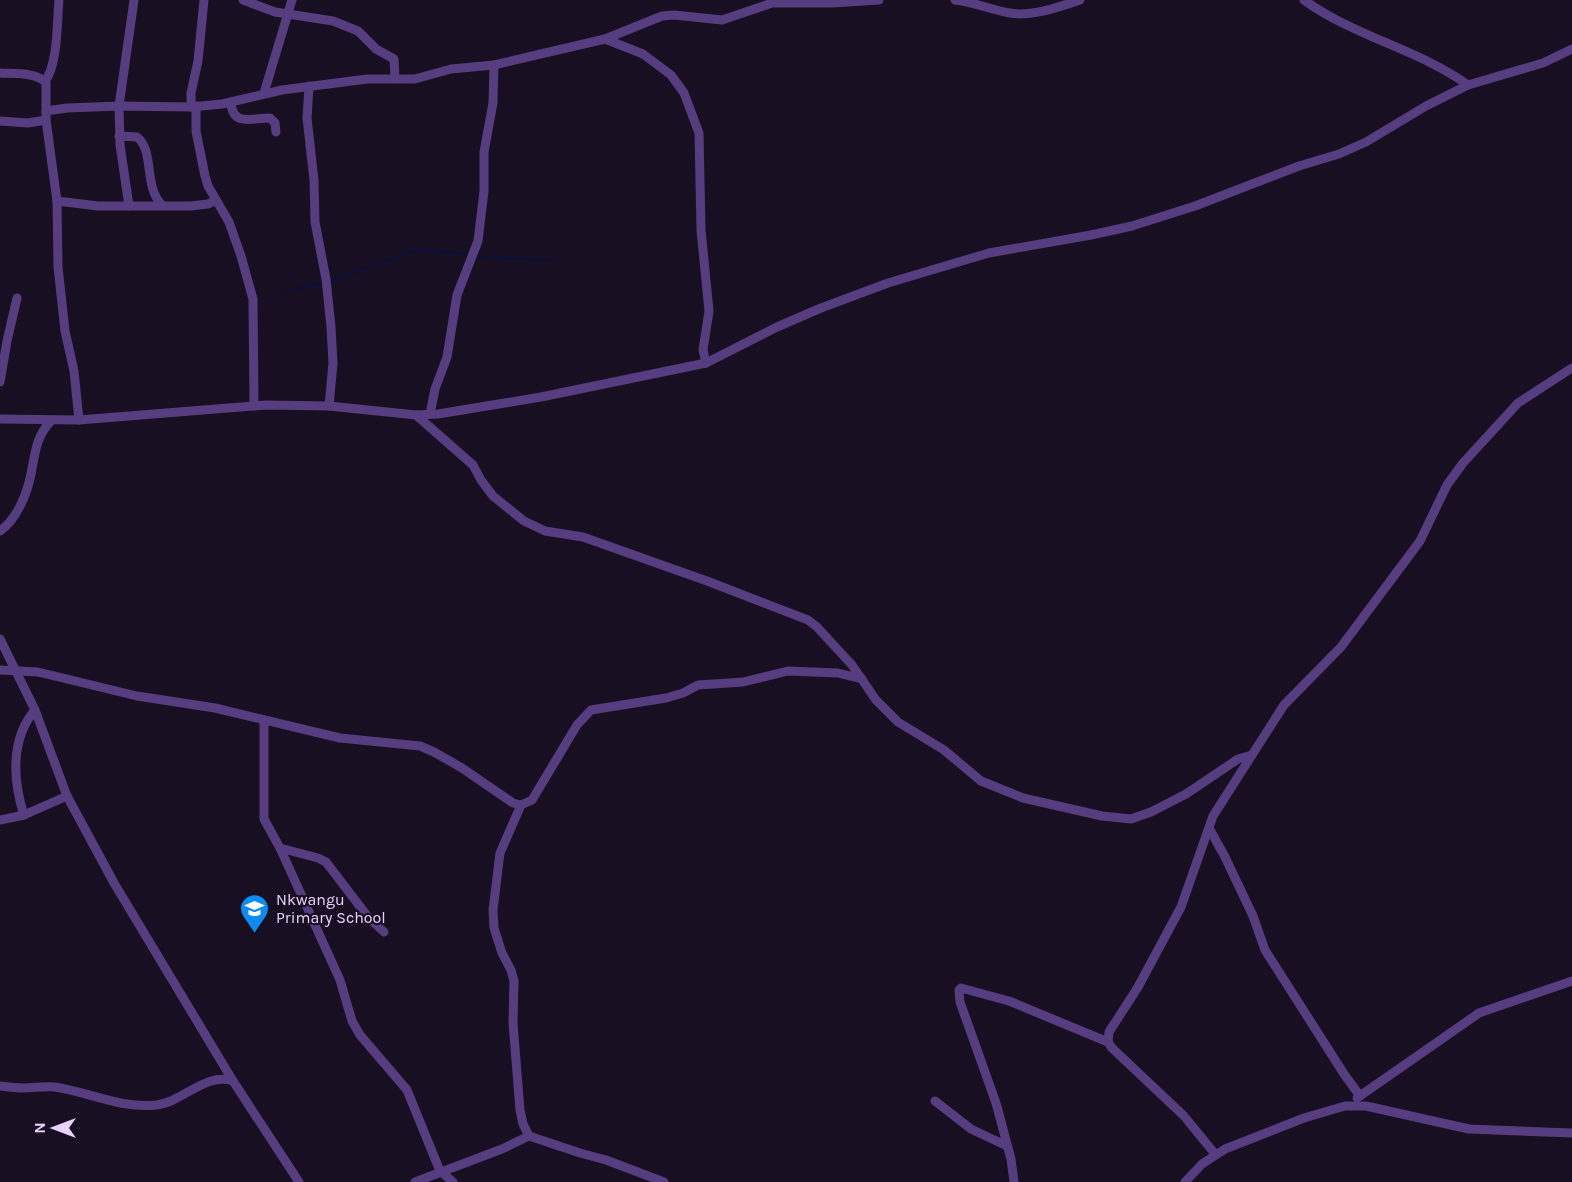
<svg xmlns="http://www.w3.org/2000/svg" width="1572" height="1182" font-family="Karla,sans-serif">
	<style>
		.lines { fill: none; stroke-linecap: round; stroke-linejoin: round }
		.stream { stroke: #0c0e3e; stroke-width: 2 }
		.minor { stroke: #563d7f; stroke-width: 9 }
		.labels { text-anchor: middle; stroke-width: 4.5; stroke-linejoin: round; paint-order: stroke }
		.poi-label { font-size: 16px; fill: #e6d3fd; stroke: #190f22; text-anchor: start }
	</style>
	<rect width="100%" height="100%" fill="#190f22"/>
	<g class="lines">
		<g class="stream">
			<polyline points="476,256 551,261"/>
			<polyline points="329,281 420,249 471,255"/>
			<polyline points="284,291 324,283"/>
		</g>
		<g class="minor">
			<polyline points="243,0 275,12 333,21 358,31 376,49 394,59 395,79"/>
			<path d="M955,0C974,2 991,10 1010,13C1033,17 1058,7 1080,0"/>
			<path d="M1304,0C1355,37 1418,49 1468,85"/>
			<polyline points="605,39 643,54 671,75 684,93 699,133 701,230 709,311 703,350 706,363"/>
			<path d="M0,73C13,74 37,72 46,83V120L57,201L58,267L65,331L74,371L79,420"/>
			<path d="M45,81C58,65 57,21 59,0"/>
			<polyline points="309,86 307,118 314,180 315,222 326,279 331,327 333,363 329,406"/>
			<polyline points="264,93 292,0"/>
			<path d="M231,102C232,127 252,118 270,118L275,123L276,132"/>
			<polyline points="196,106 196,131 205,176 208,186 229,222 241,256 253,299 254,406"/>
			<polyline points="191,107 191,93 198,61 204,0"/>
			<polyline points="46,111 67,108 119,106 191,107 222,104 282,90 367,79 415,79 451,69 494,65 605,39 662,16 674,15 722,20 772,3 832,3 879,0"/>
			<polyline points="0,121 28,123 46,120"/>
			<path d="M119,136L137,137C155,151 143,186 162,205"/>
			<polyline points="57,201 98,206 191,206 208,204 216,200"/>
			<polyline points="129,206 120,145 119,106 134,0"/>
			<polyline points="0,382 7,341 17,298"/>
			<polyline points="430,414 435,389 447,357 457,295 478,241 484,191 484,152 493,103 494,65"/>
			<polyline points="416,415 473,465 481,480 493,496 524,521 545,531 583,537 707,581 808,620 817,627 852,665 876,700 898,722 944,750 981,781 1023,798 1102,816 1131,819 1151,812 1186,794 1238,759 1252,755"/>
			<polyline points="0,419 79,420 266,405 329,406 416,415 438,414 541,397 706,363 777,327 821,308 888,283 989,253 1091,235 1132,226 1195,206 1299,166 1339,154 1366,142 1426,106 1468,85 1543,63 1572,49"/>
			<path d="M0,531C17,519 27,494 31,474C35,454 36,436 51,421"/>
			<polyline points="0,639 35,710 67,796 114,883 233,1081 299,1182"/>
			<polyline points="0,670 38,672 137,696 215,708 340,738 420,746 434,752 462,768 513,803 521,805 532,800 577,725 591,710 666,698 683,693 698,685 743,682 788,671 838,673 862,679"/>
			<polyline points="264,720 264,819 280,848 318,858 326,862 368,917 384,932"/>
			<polyline points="521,805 500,853 493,910 494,928 502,953 511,970 514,981 513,1023 520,1110 523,1124 529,1136"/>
			<path d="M24,815C13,781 10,739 35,710"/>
			<polyline points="0,820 24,815 67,796"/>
			<polyline points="1209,828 1225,857 1253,916 1265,950 1344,1074 1360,1096"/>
			<polyline points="280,848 340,980 352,1021 360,1035 407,1090 440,1171 453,1182"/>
			<path d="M0,1086C8,1087 15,1088 23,1088C34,1088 44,1086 55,1087C89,1092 121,1109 156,1105C183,1102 205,1072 233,1081"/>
			<polyline points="1357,1098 1479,1013 1572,981"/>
			<polyline points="935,1101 971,1129 1007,1146"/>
			<polyline points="1215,1154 1184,1116 1112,1048 1108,1042 1109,1032 1138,987 1181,907 1213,816 1284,705 1341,647 1420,541 1447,485 1463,463 1518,403 1572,368"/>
			<polyline points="415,1182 502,1149 529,1136 580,1153 606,1160 664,1182"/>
			<polyline points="1014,1182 1011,1159 996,1103 960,1002 959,990 961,988 1009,1001 1108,1042"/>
			<polyline points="1185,1182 1202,1164 1225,1149 1304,1118 1345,1106 1366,1106 1469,1129 1572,1133"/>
		</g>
	</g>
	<defs>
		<symbol id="school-pin" viewBox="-11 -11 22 30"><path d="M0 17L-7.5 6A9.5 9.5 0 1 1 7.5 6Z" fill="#0d8bee" stroke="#190f22"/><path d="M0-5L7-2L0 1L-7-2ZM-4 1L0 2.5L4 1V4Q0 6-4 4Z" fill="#fff"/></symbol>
	</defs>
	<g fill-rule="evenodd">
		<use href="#school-pin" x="238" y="892" width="33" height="45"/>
	</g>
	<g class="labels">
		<g class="poi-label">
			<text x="276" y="905">Nkwangu<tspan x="276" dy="18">Primary School</tspan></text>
		</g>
	</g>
	<g transform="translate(54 1128) rotate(270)" stroke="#190f22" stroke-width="4.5" paint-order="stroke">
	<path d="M0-4.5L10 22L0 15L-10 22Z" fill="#e6d3fd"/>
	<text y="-9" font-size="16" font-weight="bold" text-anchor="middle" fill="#e6d3fd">N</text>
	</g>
</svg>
